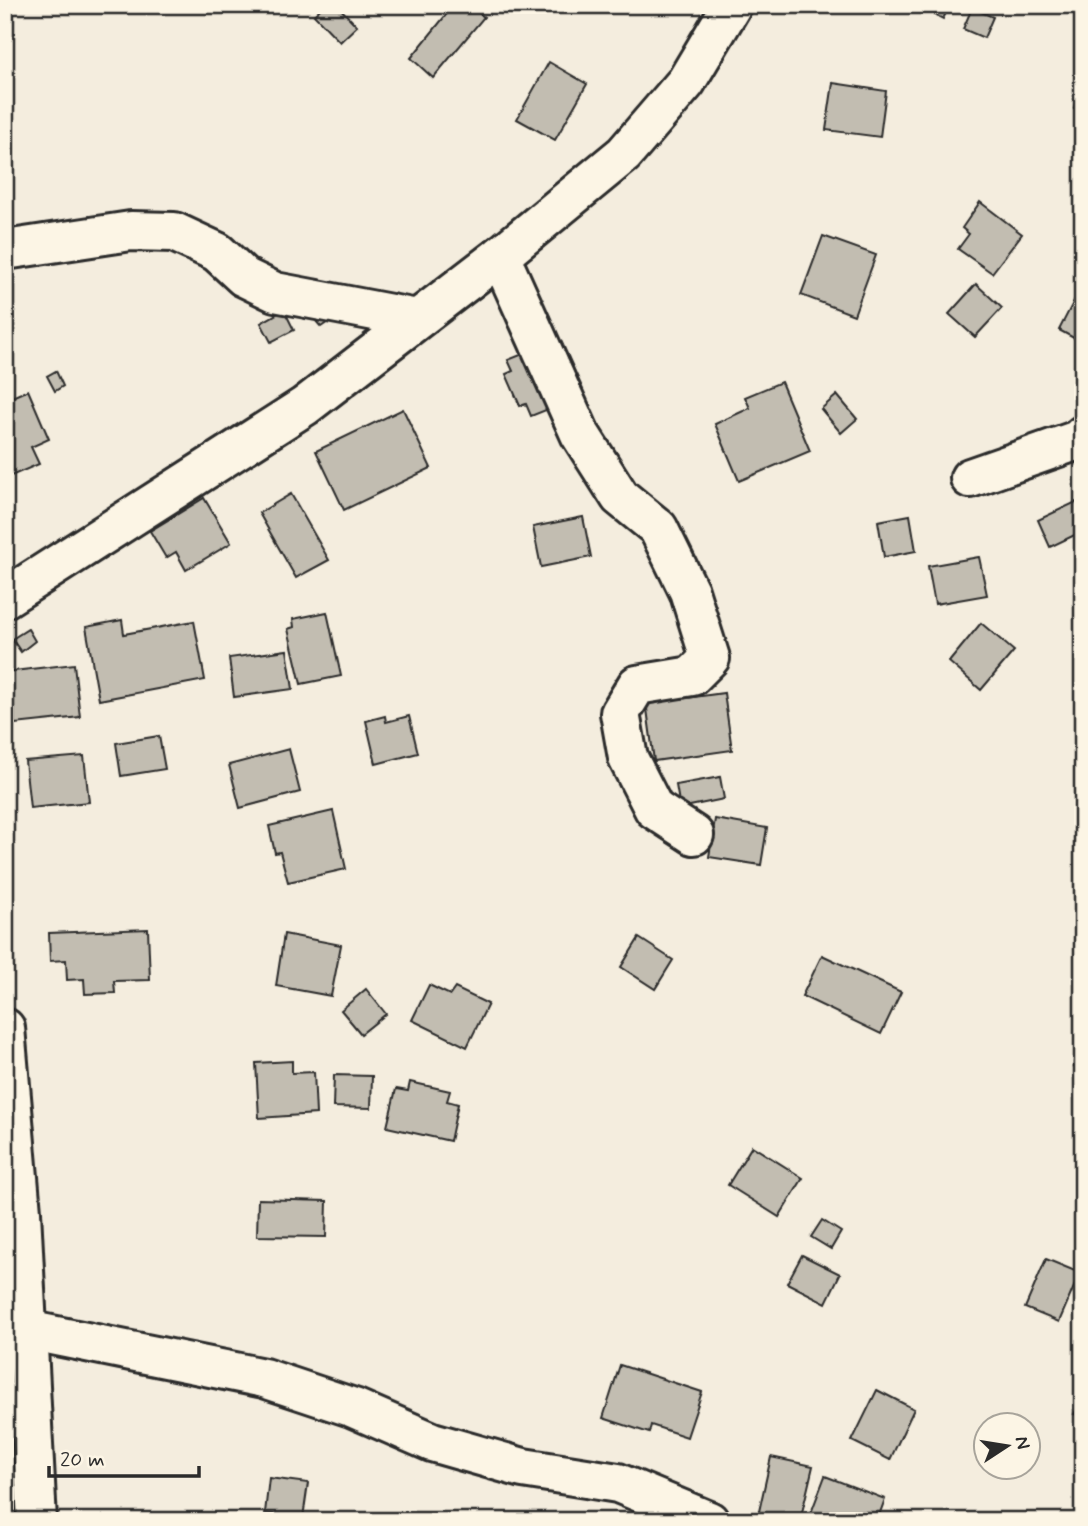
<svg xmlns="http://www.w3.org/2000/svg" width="1088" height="1526" font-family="Mynerve,sans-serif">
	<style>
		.building { fill: #c2bdb1; stroke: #2b2b2b; stroke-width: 2 }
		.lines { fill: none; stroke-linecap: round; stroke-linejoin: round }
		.street-casing { stroke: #2b2b2b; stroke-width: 44 }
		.street { stroke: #fcf5e5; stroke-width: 38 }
	</style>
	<rect width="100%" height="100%" fill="#f4edde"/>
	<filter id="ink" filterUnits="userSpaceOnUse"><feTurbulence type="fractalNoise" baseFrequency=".0143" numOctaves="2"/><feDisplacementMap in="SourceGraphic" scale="14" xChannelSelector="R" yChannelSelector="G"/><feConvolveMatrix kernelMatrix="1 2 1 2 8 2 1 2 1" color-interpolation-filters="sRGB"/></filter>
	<g filter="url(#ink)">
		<g class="building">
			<polygon points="324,5 337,5 357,26 340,42 314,15"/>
			<polygon points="454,5 469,5 484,17 433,78 411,58"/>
			<polygon points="916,5 950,5 943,19"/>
			<polygon points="972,8 993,17 984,38 963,29"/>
			<polygon points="549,62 587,84 555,140 517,119"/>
			<polygon points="1083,72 1083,125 1077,123 1080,110 1074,108"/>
			<polygon points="833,83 886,91 880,137 826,130"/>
			<polygon points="980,202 1022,234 992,273 958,249 969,234 962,228"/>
			<polygon points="823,236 876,255 854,315 801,295"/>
			<polygon points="976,284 1002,308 975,337 949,314"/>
			<polygon points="1077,295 1083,298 1083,343 1059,330"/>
			<polygon points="284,310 294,330 271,342 261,323"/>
			<polygon points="325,311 331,320 321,327 314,319"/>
			<polygon points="528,352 551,408 531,416 526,404 520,406 506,374 513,371 508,360"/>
			<polygon points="56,371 63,386 55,391 47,376"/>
			<polygon points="781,382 810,451 739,481 715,424 750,408 745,397"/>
			<polygon points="28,390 49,439 31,447 39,464 11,476 5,462 5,400"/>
			<polygon points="837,395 857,419 841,433 821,409"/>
			<polygon points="403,409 431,468 344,510 316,451"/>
			<polygon points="291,494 329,560 296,578 259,513"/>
			<polygon points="204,498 231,543 186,570 176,552 166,558 150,531"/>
			<polygon points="1076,502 1083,515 1083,531 1050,547 1038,520"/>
			<polygon points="910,515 916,551 884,557 878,521"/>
			<polygon points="583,517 591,557 541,567 533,527"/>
			<polygon points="979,557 987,595 935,604 928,566"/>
			<polygon points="327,612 341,676 301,684 288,629 294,627 293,619"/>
			<polygon points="122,620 124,634 194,621 205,680 99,700 86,627"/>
			<polygon points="981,623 1014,651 981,690 949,662"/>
			<polygon points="28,629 35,641 21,652 12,639"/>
			<polygon points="287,650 293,689 234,697 229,658"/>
			<polygon points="74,664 80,717 6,725 5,672"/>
			<polygon points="678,689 680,699 724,693 732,750 654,761 645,694"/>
			<polygon points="385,716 386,722 409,716 418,753 376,764 366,721"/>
			<polygon points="159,736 165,769 121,776 116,743"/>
			<polygon points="289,749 300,792 240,808 229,765"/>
			<polygon points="84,756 89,802 30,808 25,761"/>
			<polygon points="1083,756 1083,775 1076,771"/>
			<polygon points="720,777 724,799 680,808 676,785"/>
			<polygon points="333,811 346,869 288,882 280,852 275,853 269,826"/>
			<polygon points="715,819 767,828 761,865 709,857"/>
			<polygon points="148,929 150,980 114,981 115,993 85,994 84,979 67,980 66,960 50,961 49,933"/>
			<polygon points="284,934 341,945 331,996 276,986"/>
			<polygon points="639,938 673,960 655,989 621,967"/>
			<polygon points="822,955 901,992 881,1034 802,996"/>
			<polygon points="429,985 450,995 455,988 488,1004 467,1047 412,1020"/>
			<polygon points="366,989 386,1014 361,1034 341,1010"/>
			<polygon points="1083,1033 1083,1069 1074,1067"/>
			<polygon points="292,1061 292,1073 314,1072 316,1114 259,1118 256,1063"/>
			<polygon points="334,1075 372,1076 371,1108 333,1107"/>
			<polygon points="410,1082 450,1091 447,1101 458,1104 450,1141 387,1127 396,1089 408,1091"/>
			<polygon points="752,1146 803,1178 779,1217 728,1185"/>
			<polygon points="258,1199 327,1201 326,1237 257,1236"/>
			<polygon points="822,1220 841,1232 831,1249 811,1237"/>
			<polygon points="802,1255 840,1274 826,1303 787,1283"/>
			<polygon points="1046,1259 1080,1273 1059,1322 1025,1308"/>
			<polygon points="620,1365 702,1392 687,1437 651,1425 649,1433 603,1418"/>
			<polygon points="877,1390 914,1409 890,1460 852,1441"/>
			<polygon points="1083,1398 1083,1418 1074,1414"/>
			<polygon points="771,1457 813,1466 800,1521 780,1521 758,1516"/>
			<polygon points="825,1476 885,1499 877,1521 808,1521"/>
			<polygon points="269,1478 308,1483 303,1518 265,1513"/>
		</g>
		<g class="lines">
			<defs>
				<g id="street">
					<polyline points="5,250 131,231 174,232 217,252 244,277 275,292 417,319"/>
					<polyline points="500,256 580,434 620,497 658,528 689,591 710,658 692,676 637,685 620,713 628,758 654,809 694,835"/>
					<polyline points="970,478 1078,440 1083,435"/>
					<polyline points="5,598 305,406 500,256 624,154 686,82 732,5"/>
					<polyline points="5,1028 21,1212 37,1521"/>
					<polyline points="27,1330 264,1378 354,1408 432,1442 523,1468 618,1483 709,1521"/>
				</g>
			</defs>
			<use href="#street" class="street-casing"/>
			<use href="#street" class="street"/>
		</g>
	</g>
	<rect width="1088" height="1526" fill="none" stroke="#fcf5e5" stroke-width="28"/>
	<rect x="14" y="14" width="1060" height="1498" fill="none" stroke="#2b2b2b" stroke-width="2.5" filter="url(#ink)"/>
	<g transform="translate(1007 1446) rotate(78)"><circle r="33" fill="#fcf5e5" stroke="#a8a49b" stroke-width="2"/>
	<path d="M0-5L12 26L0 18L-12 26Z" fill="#2b2b2b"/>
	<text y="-10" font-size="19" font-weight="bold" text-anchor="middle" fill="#2b2b2b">N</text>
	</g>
	<path d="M49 1466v10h150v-10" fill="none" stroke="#2b2b2b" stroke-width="3.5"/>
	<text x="60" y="1466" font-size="21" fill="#2b2b2b" stroke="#fcf5e5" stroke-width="5" paint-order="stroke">20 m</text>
</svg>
